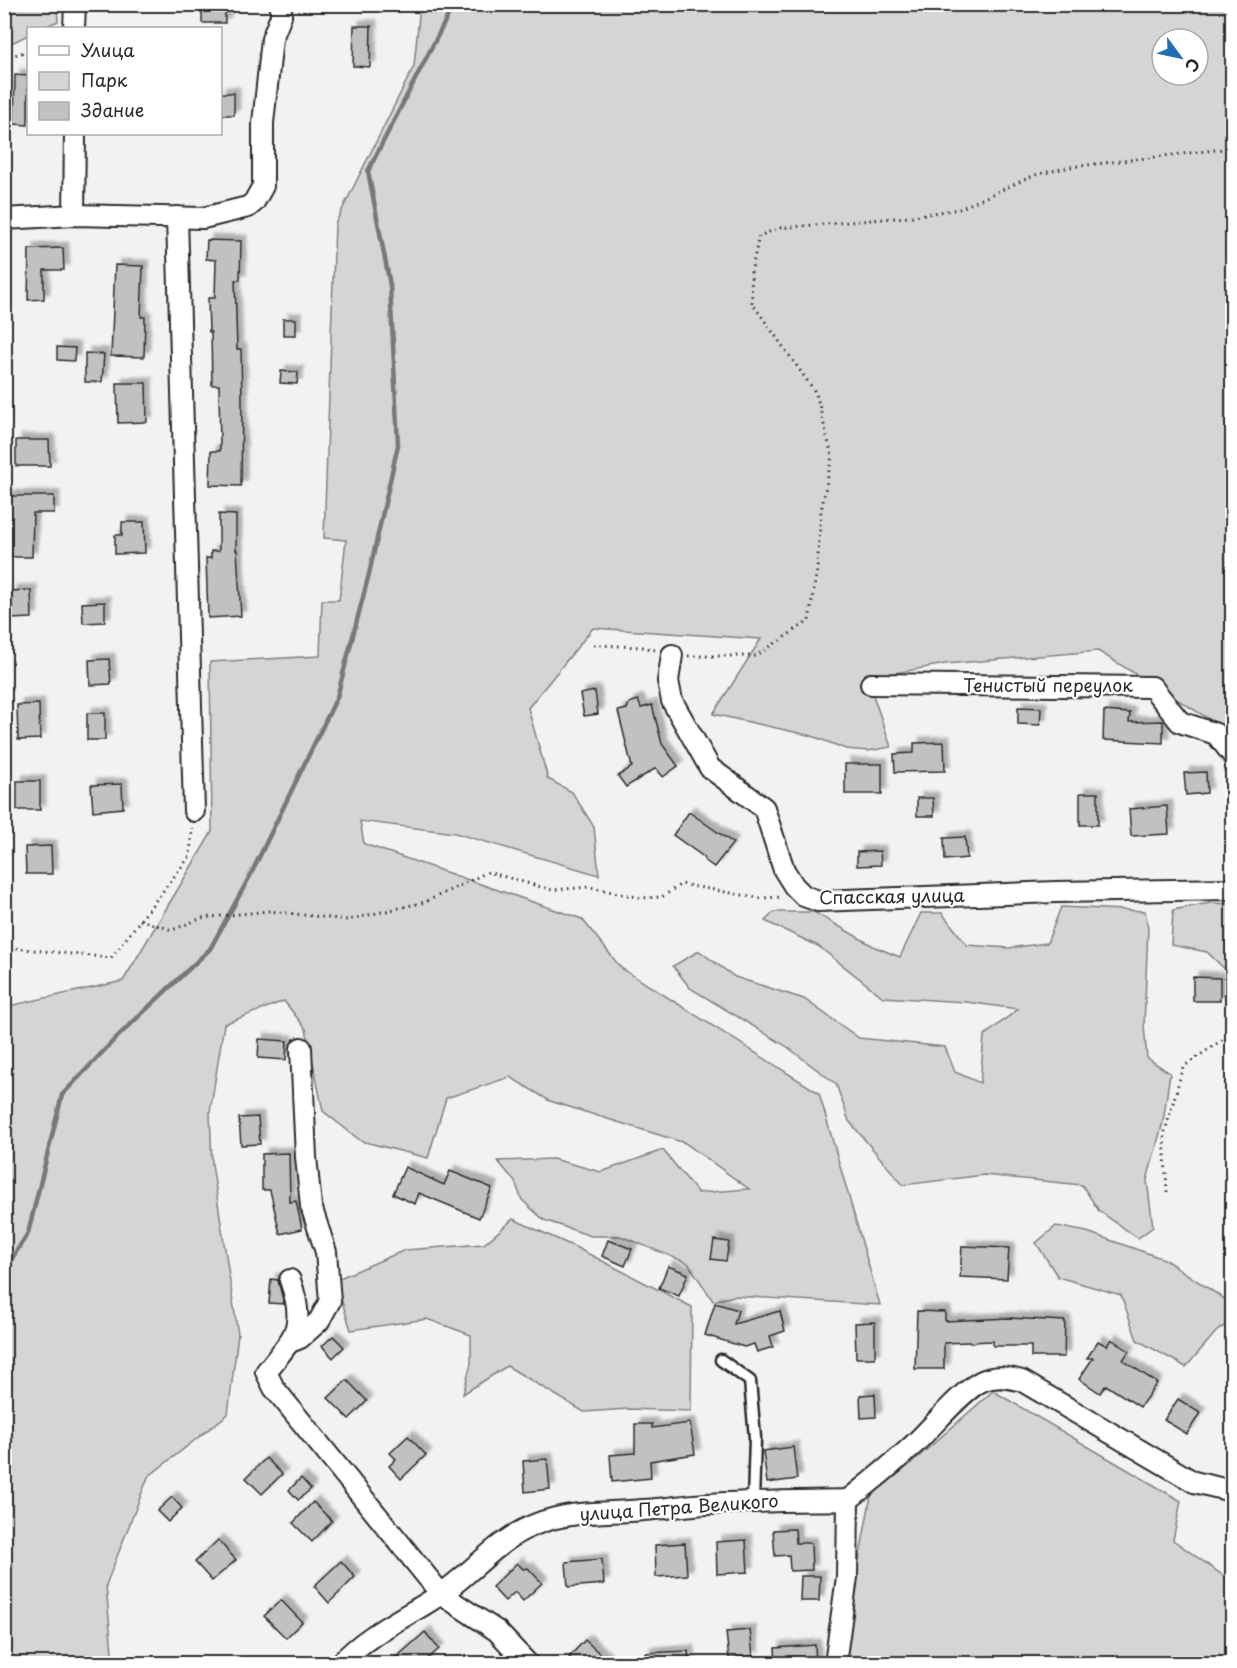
<svg xmlns="http://www.w3.org/2000/svg" width="1237" height="1668" font-family="'Playpen Sans',sans-serif">
	<style>
		.green { fill: #d5d5d5; stroke: #808080; stroke-width: 1.5; fill-rule: evenodd }
		.lines { fill: none; stroke-linecap: round; stroke-linejoin: round }
		.stream { stroke: #787878; stroke-width: 4.5 }
		.building { fill: #c1c1c1; stroke: #2b2b2b; stroke-width: 1.5; filter: url(#shadow) }
		.service-casing { stroke: #2b2b2b; stroke-width: 15 }
		.minor-casing { stroke: #2b2b2b; stroke-width: 24 }
		.path { stroke: #2b2b2b; stroke-width: 3; stroke-dasharray: 1.5 4.5; stroke-linecap: butt }
		.service { stroke: #fff; stroke-width: 10 }
		.minor { stroke: #fff; stroke-width: 20 }
		.labels { text-anchor: middle; stroke-width: 4.5; stroke-linejoin: round; paint-order: stroke }
		.street-label { font-size: 18px; fill: #2b2b2b; stroke: #fff }
	</style>
	<defs>
		<filter id="shadow"><feDropShadow dx="5.5" dy="-5.5" stdDeviation="1.5" flood-color="#0004"/></filter>
	</defs>
	<rect width="100%" height="100%" fill="#f2f2f2"/>
	<filter id="ink" filterUnits="userSpaceOnUse"><feTurbulence type="fractalNoise" baseFrequency=".0167" numOctaves="2"/><feDisplacementMap in="SourceGraphic" scale="12" xChannelSelector="R" yChannelSelector="G"/><feConvolveMatrix kernelMatrix="1 2 1 2 8 2 1 2 1" color-interpolation-filters="sRGB"/></filter>
	<g filter="url(#ink)">
		<g class="green">
			<polygon points="4,5 57,5 58,21 42,28 28,28 28,35 5,46"/>
			<path d="M420,5H1232V733L1098,651L945,664L867,678L891,747L868,751L846,749L812,736L713,714L761,639L593,628L528,708L548,779L572,792L594,827L599,875L455,833L360,821L364,844L582,919L621,968L819,1093L880,1305L734,1296L713,1301L688,1263L620,1236H591L544,1220L522,1200L515,1182L498,1161L553,1159L601,1172L663,1150L698,1193L749,1189L685,1143L550,1101L510,1077L446,1098L428,1158L361,1141L323,1111L306,1029L284,1001L224,1024L210,1112L212,1164L238,1334L228,1414L148,1477L106,1585L113,1663H5L4,1007L123,981L212,832L210,662L320,656L322,600H339L346,540L324,538L335,224L414,66ZM1162,39H1198V75H1162Z"/>
			<polygon points="1210,903 1232,904 1232,976 1207,952 1171,945 1173,910"/>
			<polygon points="1061,907 1145,911 1148,928 1144,1026 1147,1058 1170,1073 1163,1122 1147,1180 1153,1227 1138,1238 1099,1211 1082,1185 984,1175 903,1185 849,1121 836,1084 786,1046 690,988 673,966 699,951 735,977 804,999 859,1038 945,1047 955,1072 980,1083 984,1036 1018,1009 966,1002 883,997 818,946 765,921 774,912 814,912 875,947 900,957 921,913 942,913 967,945 1009,948 1047,943"/>
			<polygon points="513,1219 577,1248 692,1307 691,1411 628,1409 584,1412 507,1366 463,1394 471,1363 471,1335 427,1319 351,1330 335,1280 405,1250 484,1244"/>
			<polygon points="1056,1226 1087,1232 1164,1259 1232,1304 1232,1320 1216,1332 1186,1367 1137,1340 1121,1295 1058,1277 1036,1243"/>
			<polygon points="993,1391 1181,1501 1173,1540 1232,1582 1232,1663 840,1664 871,1495 906,1468"/>
		</g>
		<g class="lines">
			<polyline class="stream" points="4,1271 28,1233 62,1095 115,1039 210,949 250,876 337,697 369,574 398,445 390,285 368,171 454,4"/>
		</g>
		<g class="building">
			<rect x="202" y="4" width="23" height="19"/>
			<polygon points="354,26 371,26 370,67 353,66"/>
			<polygon points="15,75 28,76 28,125 14,124"/>
			<rect x="220" y="93" width="14" height="22"/>
			<polygon points="207,240 241,241 240,280 235,280 237,349 241,349 242,401 241,486 210,485 211,451 220,451 219,385 212,385 211,332 209,332 208,298 215,298 216,260 206,259"/>
			<polygon points="63,248 64,270 44,270 44,299 28,300 29,249"/>
			<polygon points="115,265 143,266 141,317 145,317 144,357 111,356"/>
			<rect x="283" y="319" width="13" height="16"/>
			<polygon points="57,347 75,348 74,361 57,360"/>
			<polygon points="85,353 104,354 102,382 85,382"/>
			<polygon points="281,371 298,372 297,384 280,383"/>
			<polygon points="117,383 146,383 147,422 118,423"/>
			<polygon points="16,440 49,440 50,466 16,466"/>
			<polygon points="4,496 54,496 54,513 33,513 32,557 9,557 9,513 4,513"/>
			<polygon points="219,514 236,515 236,550 237,550 241,616 208,618 206,558 211,558 211,551 219,551"/>
			<polygon points="122,522 144,522 145,553 115,554 115,535 122,535"/>
			<polygon points="31,590 32,618 11,619 11,591"/>
			<polygon points="105,602 105,622 83,623 82,603"/>
			<polygon points="109,659 111,684 90,685 89,660"/>
			<polygon points="595,691 598,714 584,716 580,694"/>
			<polygon points="638,700 641,708 652,705 662,744 678,766 663,777 656,768 626,787 618,776 632,767 618,711 627,709 629,703"/>
			<polygon points="39,704 40,739 18,740 17,705"/>
			<polygon points="1018,707 1041,708 1040,725 1018,724"/>
			<polygon points="1104,711 1130,713 1129,722 1163,721 1163,743 1103,740"/>
			<rect x="87" y="713" width="18" height="27"/>
			<polygon points="944,742 945,771 895,772 894,754 914,753 914,743"/>
			<rect x="845" y="764" width="37" height="30"/>
			<polygon points="1206,772 1207,793 1186,795 1184,773"/>
			<rect x="17" y="781" width="23" height="29"/>
			<polygon points="122,784 123,808 93,811 91,785"/>
			<rect x="1080" y="793" width="18" height="32"/>
			<polygon points="917,798 933,798 934,816 917,816"/>
			<polygon points="1167,806 1169,834 1131,836 1129,809"/>
			<polygon points="689,812 733,843 714,867 704,860 705,858 673,835"/>
			<polygon points="965,837 967,858 945,860 944,838"/>
			<polygon points="51,846 52,874 26,874 25,847"/>
			<polygon points="880,851 881,865 857,866 857,852"/>
			<polygon points="1193,977 1220,978 1220,1001 1193,1001"/>
			<polygon points="259,1039 287,1041 286,1060 258,1058"/>
			<polygon points="258,1117 260,1144 241,1145 239,1118"/>
			<polygon points="289,1153 290,1202 296,1201 302,1229 280,1234 270,1190 262,1190 262,1154"/>
			<polygon points="405,1167 444,1185 450,1171 492,1188 479,1218 419,1193 415,1204 393,1194"/>
			<polygon points="608,1240 632,1249 625,1266 602,1256"/>
			<polygon points="714,1240 729,1242 726,1261 711,1259"/>
			<polygon points="962,1246 1009,1248 1007,1279 960,1277"/>
			<polygon points="668,1266 688,1274 679,1296 659,1288"/>
			<polygon points="271,1279 278,1280 284,1304 269,1303"/>
			<polygon points="715,1303 738,1310 734,1324 780,1311 785,1331 770,1336 773,1347 757,1352 754,1344 744,1347 705,1335"/>
			<polygon points="917,1311 945,1312 945,1321 1009,1318 1065,1321 1064,1357 1031,1357 1031,1346 993,1346 993,1341 944,1343 944,1369 915,1369"/>
			<polygon points="875,1322 875,1358 856,1358 855,1323"/>
			<polygon points="333,1336 344,1347 333,1358 322,1346"/>
			<polygon points="1111,1339 1129,1351 1123,1360 1157,1383 1140,1407 1106,1385 1100,1393 1079,1379 1093,1358 1087,1358 1098,1341 1107,1346"/>
			<polygon points="347,1380 367,1401 349,1419 328,1398"/>
			<polygon points="875,1394 876,1417 861,1418 860,1395"/>
			<polygon points="1178,1399 1200,1413 1187,1434 1164,1420"/>
			<polygon points="690,1423 695,1454 650,1461 651,1478 612,1482 610,1455 635,1453 635,1424 652,1424 652,1428"/>
			<polygon points="408,1436 426,1455 401,1479 389,1466 396,1459 390,1453"/>
			<polygon points="793,1447 797,1479 767,1483 763,1451"/>
			<polygon points="266,1458 282,1474 262,1494 246,1478"/>
			<polygon points="547,1459 550,1489 525,1492 523,1461"/>
			<polygon points="301,1478 311,1489 298,1500 289,1490"/>
			<polygon points="172,1497 182,1508 168,1522 157,1511"/>
			<polygon points="313,1502 332,1521 312,1542 293,1523"/>
			<polygon points="795,1529 796,1543 811,1543 812,1570 790,1571 789,1555 775,1556 773,1530"/>
			<polygon points="218,1540 236,1560 212,1581 195,1562"/>
			<polygon points="746,1540 748,1572 717,1574 716,1542"/>
			<polygon points="685,1543 687,1575 656,1577 655,1545"/>
			<polygon points="602,1559 604,1584 568,1587 566,1562"/>
			<polygon points="341,1561 355,1577 329,1603 314,1586"/>
			<polygon points="517,1563 523,1569 528,1568 542,1583 523,1601 515,1592 505,1601 492,1587"/>
			<polygon points="801,1576 820,1576 819,1601 800,1601"/>
			<polygon points="281,1600 302,1622 286,1638 264,1616"/>
			<polygon points="750,1630 753,1656 729,1659 726,1632"/>
			<polygon points="425,1632 439,1649 422,1664 389,1664"/>
			<polygon points="585,1640 611,1664 576,1664 569,1657"/>
			<polygon points="815,1645 816,1664 776,1664 775,1648"/>
			<polygon points="688,1651 689,1664 645,1664 645,1653"/>
		</g>
		<g class="lines">
			<defs>
				<polyline id="service" points="721,1360 750,1381 755,1438 753,1502"/>
				<g id="minor">
					<polyline points="74,28 75,4"/>
					<polyline points="74,215 75,134"/>
					<polyline points="177,217 194,811"/>
					<polyline points="4,219 74,215 203,218 248,207 254,202 263,186 263,123 272,39 281,16 281,4"/>
					<polyline points="672,655 668,681 672,701 710,768 764,808 784,870 794,886 804,896 818,901 1056,892 1232,889"/>
					<polyline points="871,684 1152,687 1180,722 1216,734 1232,754"/>
					<path d="M290,1280C307,1328 294,1336 266,1372L274,1388L441,1594L497,1631L528,1664"/>
					<polyline points="290,1342 300,1338 319,1321 330,1301 326,1252 311,1206 306,1157 301,1048"/>
					<path d="M340,1664C368,1633 407,1617 441,1594C469,1575 493,1546 523,1530C563,1509 601,1514 643,1510C665,1509 686,1505 707,1504C754,1501 801,1501 848,1500"/>
					<path d="M835,1664L847,1577L848,1500C869,1483 891,1466 911,1447C929,1431 962,1390 982,1381C995,1375 1008,1377 1022,1381L1194,1482L1232,1491"/>
				</g>
			</defs>
			<use href="#service" class="service-casing"/>
			<use href="#minor" class="minor-casing"/>
			<g class="path">
				<polyline points="4,58 28,51"/>
				<polyline points="594,645 643,647 655,650"/>
				<polyline points="688,656 756,656 809,621 817,570 821,511 832,456 816,393 752,303 751,273 759,236 779,228 907,217 959,209 1035,175 1070,167 1232,148"/>
				<polyline points="140,920 172,930 202,918 269,911 347,920 425,902 488,872 552,890 590,887 641,898 662,897 681,884 759,898 782,897"/>
				<polyline points="4,947 111,958 190,856 192,828"/>
				<polyline points="1167,1192 1164,1135 1183,1067 1232,1033"/>
			</g>
			<use href="#service" class="service"/>
			<use href="#minor" class="minor"/>
		</g>
	</g>
	<g class="labels">
		<g class="street-label">
			<text x="1048" y="692">Тенистый переулок</text>
			<text transform="translate(892 897) rotate(-1)" y="6">Спасская улица</text>
			<text transform="translate(679 1508) rotate(-4)" y="6">улица Петра Великого</text>
		</g>
	</g>
	<rect width="1237" height="1668" fill="none" stroke="#fff" stroke-width="24"/>
	<rect x="12" y="12" width="1213" height="1644" fill="none" stroke="#2b2b2b" stroke-width="2" filter="url(#ink)"/>
	<rect x="27" y="27" width="195" height="108" fill="#ffffff" stroke="#aaaaaa" stroke-width="1.5"/>
	<rect x="39" y="46" width="30" height="9" fill="#ffffff" stroke="#aaaaaa" stroke-width="1.5"/>
	<text x="81" y="57" font-size="18" fill="#2b2b2b">Улица</text>
	<rect x="39" y="72" width="30" height="18" fill="#d5d5d5" stroke="#aaaaaa" stroke-width="1.5"/>
	<text x="81" y="87" font-size="18" fill="#2b2b2b">Парк</text>
	<rect x="39" y="102" width="30" height="18" fill="#c1c1c1" stroke="#aaaaaa" stroke-width="1.5"/>
	<text x="81" y="117" font-size="18" fill="#2b2b2b">Здание</text>
	<g transform="translate(1180 57) rotate(123)"><circle r="28" fill="#ffffff" stroke="#aaaaaa" stroke-width="1.5"/>
	<path d="M0-4.5L10 22L0 15L-10 22Z" fill="#1f6fb2"/>
	<text y="-9" font-size="16" font-weight="bold" text-anchor="middle" fill="#2b2b2b">С</text>
	</g>
</svg>
